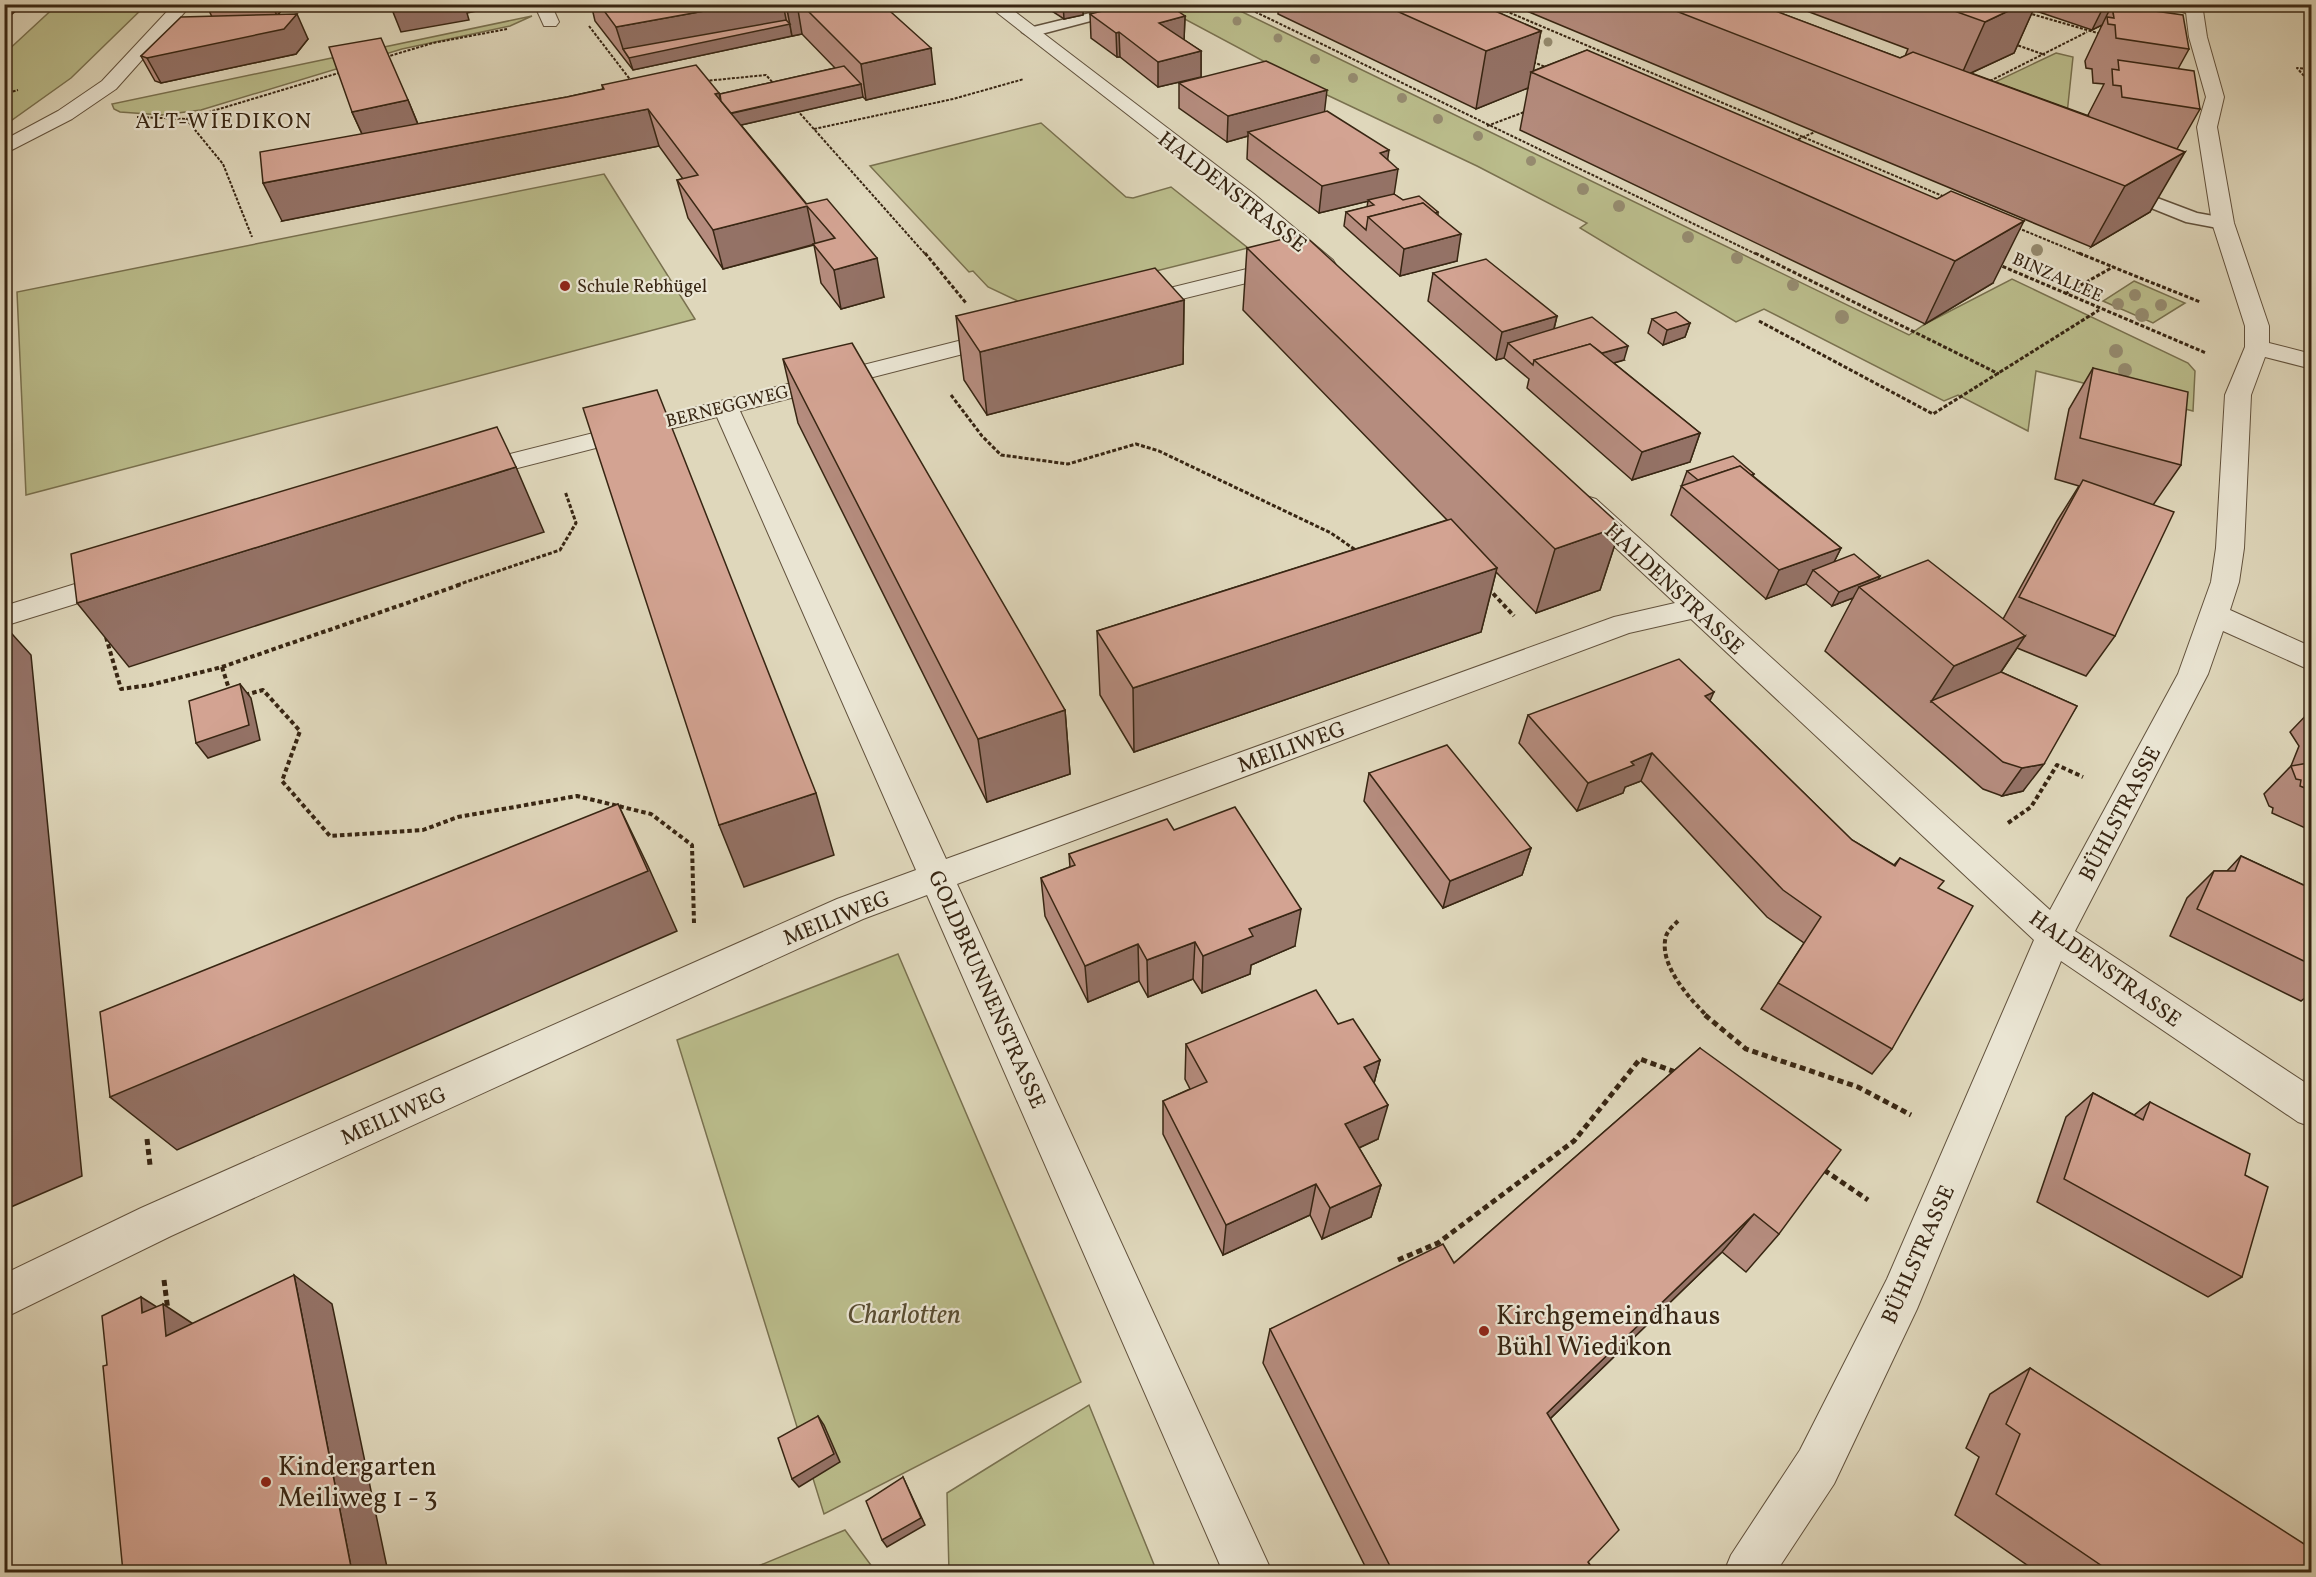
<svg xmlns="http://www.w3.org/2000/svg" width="2316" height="1577" font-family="Vollkorn,serif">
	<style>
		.green { fill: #babc8b; stroke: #79714f; stroke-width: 1.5 }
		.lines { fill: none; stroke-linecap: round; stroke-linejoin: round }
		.lane-casing { stroke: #62523d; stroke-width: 3 }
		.street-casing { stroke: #62523d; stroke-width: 2 }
		.path-far3 { stroke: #382613; stroke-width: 2; stroke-dasharray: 3 1.5; stroke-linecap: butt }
		.path-far2 { stroke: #382613; stroke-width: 3; stroke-dasharray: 4 2; stroke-linecap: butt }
		.path-far1 { stroke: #382613; stroke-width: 4; stroke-dasharray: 4.5 3; stroke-linecap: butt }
		.path { stroke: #382613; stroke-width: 5; stroke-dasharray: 6 4; stroke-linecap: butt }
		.lane { fill: #eae5d3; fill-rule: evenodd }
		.street { fill: #eae5d3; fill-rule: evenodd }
		.tree { fill: #958b6f }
		.wall { fill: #b58c7e; stroke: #382613; stroke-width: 1.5; fill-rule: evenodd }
		.shaded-wall { fill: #947266; stroke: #382613; stroke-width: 1.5 }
		.building { fill: #d3a392; stroke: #382613; stroke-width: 1.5 }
		.poi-dot { fill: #8f2418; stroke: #eae5d3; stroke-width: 2 }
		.labels { text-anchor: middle; stroke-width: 4.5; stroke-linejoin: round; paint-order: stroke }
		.far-street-label { font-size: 18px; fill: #382613; stroke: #eae5d3 }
		.far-poi-label { font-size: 18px; fill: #382613; stroke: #eae5d3; text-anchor: start }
		.far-quarter-label { font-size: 22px; letter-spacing: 1.5px; fill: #382613; stroke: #eae5d3 }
		.street-label { font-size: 22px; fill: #382613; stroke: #eae5d3 }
		.near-park-label { font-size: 27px; font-style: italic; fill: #584c31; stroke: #eae5d3 }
		.near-poi-label { font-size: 27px; fill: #382613; stroke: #eae5d3; text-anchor: start }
	</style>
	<rect width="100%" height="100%" fill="#dfd7bb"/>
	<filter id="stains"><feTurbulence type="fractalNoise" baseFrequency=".00333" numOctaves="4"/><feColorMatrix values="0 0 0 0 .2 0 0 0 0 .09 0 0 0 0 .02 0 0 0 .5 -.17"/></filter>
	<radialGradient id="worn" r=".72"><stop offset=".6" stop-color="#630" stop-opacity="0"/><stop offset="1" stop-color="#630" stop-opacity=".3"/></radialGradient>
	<g class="green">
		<polygon points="58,4 146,5 71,78 5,125 5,53"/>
		<polygon points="1179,4 1228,5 1909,335 1925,324 2012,279 2188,363 2195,371 2193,411 2036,371 2028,431 1958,395 1944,401 1764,309 1736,322 1580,228 1587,223 1477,166 1327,95 1164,8"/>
		<polygon points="532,16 510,26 402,49 201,110 162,115 120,112 114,109 112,104"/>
		<polygon points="2056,53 2073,57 2065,133 1972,93"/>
		<polygon points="1041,123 1126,197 1133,198 1171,187 1248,248 1024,304 988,287 973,271 969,272 870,166"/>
		<polygon points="604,174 695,319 26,495 17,292"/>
		<polygon points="2134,281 2185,303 2153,323 2103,301"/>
		<polygon points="898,954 1081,1382 824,1514 677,1040"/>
		<polygon points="1089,1405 1157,1572 949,1572 947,1493"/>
		<polygon points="845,1530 876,1572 744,1572"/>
	</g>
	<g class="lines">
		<defs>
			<g id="lane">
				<polygon points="1127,4 1155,4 1030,37 1022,32 1025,29"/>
				<polygon points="2160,4 2186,4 2200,11 2193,15"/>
				<polygon points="2120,184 2197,213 2230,219 2232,223 2223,229 2186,222 2114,193 2111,189 2114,185"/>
			</g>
			<g id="street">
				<polygon points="174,4 192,4 116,89 72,119 4,154 4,140 58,111 102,81"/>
				<polygon points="534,4 551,4 559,22 556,26 544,26"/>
				<polygon points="986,4 1005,4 1254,194 1333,260 1336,265 1333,270 1317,270 1240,202"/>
				<polygon points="2185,4 2202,4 2207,37 2224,97 2217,127 2234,223 2269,326 2269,343 2312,354 2312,369 2265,357 2251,395 2244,548 2239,582 2230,610 2312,647 2312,671 2223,631 2208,674 2075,931 2312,1087 2312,1127 2298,1122 2061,961 1917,1309 1834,1484 1776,1572 1724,1572 1731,1555 1800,1450 1887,1279 2034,940 1691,619 1629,633 957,884 1272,1572 1223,1572 927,895 863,919 171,1236 4,1318 4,1274 141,1208 837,899 916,870 717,417 471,480 462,478 458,472 462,466 1002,330 1010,332 1014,337 1010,342 740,411 946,859 1614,617 1675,603 1576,511 1572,505 1576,499 1586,496 1596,499 2050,910 2178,674 2211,582 2216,548 2225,395 2245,347 2245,326 2212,223 2197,127 2206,97 2189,37"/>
				<polygon points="1287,259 1295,261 1298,266 1295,271 1133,311 1125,309 1121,304 1125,299"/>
				<polygon points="117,571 127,574 131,581 127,588 4,626 4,606"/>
			</g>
		</defs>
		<use href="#lane" class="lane-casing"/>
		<use href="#street" class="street-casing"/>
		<g class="path-far3">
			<polyline points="1239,4 1758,255"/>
			<polyline points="1489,4 1945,197"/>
			<polyline points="2028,13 2101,34"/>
			<polyline points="589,26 632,82"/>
			<polyline points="2014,44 2045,55"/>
			<polyline points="386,57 433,43 507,29"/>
			<polyline points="1533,62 1548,68"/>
			<polyline points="2312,69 2297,68 2312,85"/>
			<polyline points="705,81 766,75 774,84"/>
			<polyline points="1986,83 2087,32"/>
			<polyline points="4,94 18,90"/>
			<polyline points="797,110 926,255"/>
			<polyline points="137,117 186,119 342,72"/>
			<polyline points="186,119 223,164 252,237"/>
			<polyline points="1487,126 1527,111"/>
			<polyline points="814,129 953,99 1024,79"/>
			<polyline points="1794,141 1815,132"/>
			<polyline points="2018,228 2083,255"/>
		</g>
		<g class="path-far2">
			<polyline points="925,253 966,303"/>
			<polyline points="1755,253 1999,374"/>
			<polyline points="2079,253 2113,267"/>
			<polyline points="1997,264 2206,353"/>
			<polyline points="2065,294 2113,267 2200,302"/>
			<polyline points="1759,321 1933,414 2099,310"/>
			<polyline points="951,395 982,436 1001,455 1068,464 1136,444 1159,451 1331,533 1357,551"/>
			<polyline points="457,585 560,550 576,523 565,491"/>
		</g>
		<g class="path-far1">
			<polyline points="1488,588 1514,616"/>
			<polyline points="106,637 121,689 150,685 222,667 462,584"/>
			<polyline points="222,667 230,692"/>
			<polyline points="245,695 263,690 300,731 282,781 330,836 423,830 458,817 577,796 651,814 692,845 694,923"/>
			<polyline points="2008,823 2031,807 2057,765 2083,777"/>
			<path d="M1678,921C1674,925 1668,930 1666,936C1658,964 1689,998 1707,1016"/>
		</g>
		<g class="path">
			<polyline points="1705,1015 1746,1049 1858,1087 1911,1115"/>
			<polyline points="147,1139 150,1165"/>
			<polyline points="1824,1170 1868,1200"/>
			<polyline points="1398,1260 1438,1243 1574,1141 1640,1059 1678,1073"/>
			<polyline points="164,1280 168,1311"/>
		</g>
		<use href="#lane" class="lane"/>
		<use href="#street" class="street"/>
	</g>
	<g class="tree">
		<circle cx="1237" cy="21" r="4.5"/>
		<circle cx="1278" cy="38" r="4.5"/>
		<circle cx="1548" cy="42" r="4.5"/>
		<circle cx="1315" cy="59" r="5"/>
		<circle cx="1353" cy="78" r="5"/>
		<circle cx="1402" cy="98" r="5"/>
		<circle cx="1438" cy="119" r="5"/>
		<circle cx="1478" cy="136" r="5"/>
		<circle cx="1531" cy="161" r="5"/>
		<circle cx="1583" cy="189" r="6"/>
		<circle cx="1619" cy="206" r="6"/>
		<circle cx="1688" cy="237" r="6"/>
		<circle cx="2037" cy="250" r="6"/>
		<circle cx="1737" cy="258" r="6"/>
		<circle cx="2023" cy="263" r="6"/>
		<circle cx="1793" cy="285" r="6"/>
		<circle cx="2135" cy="295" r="6"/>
		<circle cx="2118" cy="304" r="6"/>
		<circle cx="2161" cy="305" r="6"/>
		<circle cx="2142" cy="315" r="7"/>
		<circle cx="1842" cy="317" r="7"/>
		<circle cx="2116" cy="351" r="7"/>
		<circle cx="2125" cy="370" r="7"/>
	</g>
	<g class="wall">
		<polygon points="206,4 286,4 278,15 308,39 296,54 161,83 155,81 141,56 212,17"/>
		<polygon points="591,4 882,4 935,84 866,100 863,97 741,125 884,297 841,309 821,283 814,245 723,269 688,218 677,180 683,179 659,146 282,221 362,134 352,112 408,100 418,124 567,97 603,89 602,85 720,94 835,68 802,34 633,70 595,21"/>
		<polygon points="1041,4 1113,4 1083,11 1083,15 1064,19"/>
		<polygon points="1278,4 1479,4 1541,31 1533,71 1587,50 1993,283 1925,324 1520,130 1528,88 1476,109 1278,14"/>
		<path d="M1510,4H1757L1900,58L1905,56L1908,49L1788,4H2141L2140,7L2137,9L2189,49L2178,69L2200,109L2177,149L2150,212L2091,247ZM2033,10L2092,30L2102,25L2085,61L2086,68L2092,69L2093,83L2104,84L2088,115L2089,116L1971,73L2014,53Z"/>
		<polygon points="1090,14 1185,16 1184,40 1201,51 1201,77 1158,87 1120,57 1117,57 1091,38"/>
		<polygon points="1179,83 1325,112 1388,160 1394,194 1403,200 1438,212 1438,215 1457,261 1400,276 1344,226 1346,212 1367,207 1368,201 1319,213 1247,159 1248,136 1227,142 1179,108"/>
		<polygon points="1247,248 1621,526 1600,590 1536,613 1496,572 1481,632 1134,752 1100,695 1097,631 1447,520 1243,310"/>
		<polygon points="1433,273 1557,316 1554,329 1624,360 1614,363 1700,433 1690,462 1632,480 1527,388 1529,379 1504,358 1496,360 1428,301"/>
		<polygon points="1184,300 1183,364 987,415 964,380 956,316"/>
		<polygon points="1652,319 1690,323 1685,337 1663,345 1648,333"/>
		<polygon points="783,359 1065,710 1070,774 987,802 798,423"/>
		<polygon points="2093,368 2181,465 2153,505 2115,636 2086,676 2017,648 2001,672 2077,706 2023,791 2002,796 1983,789 1825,651 1853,598 1832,606 1806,584 1766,599 1671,515 1687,471 1754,474 1753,476 1841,548 1834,562 1880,576 1878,580 2003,619 2057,521 2079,486 2055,479 2069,409"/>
		<polygon points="2312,437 2312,448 2305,446"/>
		<polygon points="1710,701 1852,840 1894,865 1900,858 1938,888 1892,1049 1872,1074 1761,1009 1804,943 1767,917 1641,781 1625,787 1623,793 1577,811 1519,743 1528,715"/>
		<polygon points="2312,709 2312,831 2272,813 2273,808 2269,806 2264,794 2291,766 2299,746 2290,732"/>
		<polygon points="1369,773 1531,848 1522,875 1443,908 1364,801"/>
		<polygon points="1174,830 1295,946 1251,965 1250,974 1202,993 1193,979 1148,997 1139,981 1088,1002 1045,916 1041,878 1070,867 1069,854"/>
		<polygon points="2241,856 2312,889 2312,992 2301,1001 2170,936 2187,898 2214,871 2227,871"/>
		<polygon points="1338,1024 1380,1060 1374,1083 1378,1139 1359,1148 1381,1185 1371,1217 1322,1239 1310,1215 1223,1255 1163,1134 1163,1101 1190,1089 1185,1079 1186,1044"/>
		<polygon points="1700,1048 1779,1234 1746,1272 1722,1252 1550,1419 1588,1562 1592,1568 1586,1572 1368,1572 1263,1363 1270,1329 1454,1263"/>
		<polygon points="2093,1093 2134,1115 2150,1102 2245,1175 2242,1277 2208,1297 2037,1202 2066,1117"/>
		<polygon points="2030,1368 2312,1572 2037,1572 1955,1515 1979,1457 1966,1448 1990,1394"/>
	</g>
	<g class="shaded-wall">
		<polygon points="4,4 24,4 4,21"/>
		<polygon points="272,4 286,4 277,16"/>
		<polygon points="408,4 486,4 487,9 467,13 469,20 401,32 391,7"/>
		<polygon points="743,4 783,4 787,24 790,24 792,36 633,70 629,58 623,49 616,27"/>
		<polygon points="786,4 797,4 802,34 792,36"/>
		<polygon points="1063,4 1113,4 1083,11 1083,15 1064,19"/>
		<polygon points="2023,4 2036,4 2014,53 1960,78 1985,22"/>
		<polygon points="2105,4 2141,4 2140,7 2113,20 2114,18 2112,5 2102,25 2092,30"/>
		<polygon points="297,14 308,39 296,54 161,83 147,58"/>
		<polygon points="1185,16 1184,41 1159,23"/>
		<polygon points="1541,31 1533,73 1531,72 1528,88 1476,109 1486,51"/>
		<polygon points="1119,32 1120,57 1117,57 1116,33"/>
		<polygon points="931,48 935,84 866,100 861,64"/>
		<polygon points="1201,51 1201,77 1158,87 1158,62"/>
		<polygon points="861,84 863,97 728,128 715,94 719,93 724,115"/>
		<polygon points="1327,90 1324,116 1248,132 1248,136 1227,142 1228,116"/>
		<polygon points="408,100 423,137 369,149 352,112"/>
		<polygon points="648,109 659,146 282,221 263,183"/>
		<polygon points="1389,150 1386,171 1398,169 1394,195 1319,213 1322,186 1380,153"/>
		<polygon points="2185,152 2150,212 2091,247 2125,186"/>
		<polygon points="807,206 815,244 723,269 713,230"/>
		<polygon points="2024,221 1993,283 1925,324 1955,261"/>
		<polygon points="1461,234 1457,261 1400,276 1404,249"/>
		<polygon points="877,258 884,297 841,309 834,270"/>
		<polygon points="1184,300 1183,364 987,415 980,352"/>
		<polygon points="1557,316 1550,344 1508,343 1504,358 1496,360 1502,332"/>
		<polygon points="1690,323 1685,337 1663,345 1667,330"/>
		<polygon points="1628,346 1624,360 1557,379 1545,369"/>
		<polygon points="1700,433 1690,462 1632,480 1642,452"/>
		<polygon points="516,467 544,532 129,667 77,603"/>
		<polygon points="1621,526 1600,590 1536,613 1555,549"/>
		<polygon points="1841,548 1827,576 1813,570 1806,584 1766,599 1779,570"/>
		<polygon points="1497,568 1481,632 1134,752 1133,688"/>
		<polygon points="1880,576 1872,590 1859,587 1853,598 1832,606 1839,592"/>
		<polygon points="4,625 31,655 82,1176 4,1210"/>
		<polygon points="2025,636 1982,700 1931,702 1954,666"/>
		<polygon points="240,684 251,698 260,740 208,758 196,743"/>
		<polygon points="1714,692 1701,720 1705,696"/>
		<polygon points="1065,710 1070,774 987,802 978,739"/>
		<polygon points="1652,753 1641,781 1625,787 1623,793 1577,811 1588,783 1631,762"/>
		<polygon points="2044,764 2023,791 2002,796 2022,768"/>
		<polygon points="816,793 834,855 744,887 719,825"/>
		<polygon points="618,804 648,866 677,931 177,1150 110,1097"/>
		<polygon points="1531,848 1522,875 1443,908 1450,881"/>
		<polygon points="1301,909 1295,946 1251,965 1250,974 1202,993 1203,956 1249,929"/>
		<polygon points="1195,942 1193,979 1148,997 1147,960"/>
		<polygon points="1138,944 1139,981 1088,1002 1085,966"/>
		<polygon points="1380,1060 1371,1095 1364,1067"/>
		<polygon points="1388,1105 1378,1139 1337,1158 1345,1124"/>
		<polygon points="1316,1184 1310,1215 1223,1255 1226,1225"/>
		<polygon points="1381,1185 1371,1217 1322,1239 1330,1208"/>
		<polygon points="1754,1214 1722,1252 1524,1444 1547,1413"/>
		<polygon points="294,1275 332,1304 388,1572 352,1572"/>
		<polygon points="141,1297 163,1311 163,1304 207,1333 166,1336 142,1313"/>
		<polygon points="818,1416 824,1425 840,1462 799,1487 792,1479"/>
		<polygon points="903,1477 925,1525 887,1547 882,1540"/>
	</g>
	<g class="building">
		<polygon points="390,4 408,4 391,7"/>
		<polygon points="599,4 743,4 616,27"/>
		<polygon points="801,4 882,4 931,48 861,64"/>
		<polygon points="1131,4 1167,4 1185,16 1159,23 1201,51 1158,62 1119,32 1116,33 1090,14"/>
		<polygon points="1381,4 1479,4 1541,31 1486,51"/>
		<polygon points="1658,4 1757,4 1900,58 1913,52 2185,152 2125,186"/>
		<polygon points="1935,4 2023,4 1985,22"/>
		<polygon points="2112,5 2183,15 2189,49 2116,38 2115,25 2108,24 2107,17 2114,18"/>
		<polygon points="297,14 284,29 147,58 141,56 181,17"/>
		<polygon points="786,20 790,24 629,58 623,49"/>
		<polygon points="381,38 408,100 352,112 329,47"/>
		<polygon points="1587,50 1937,199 1951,191 2024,221 1955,261 1531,72"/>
		<polygon points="2118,60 2194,71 2200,109 2122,97 2121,86 2113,85 2112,69 2119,70"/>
		<polygon points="1266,61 1327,90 1228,116 1179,83"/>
		<polygon points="696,65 719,93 715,94 806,204 827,199 877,258 834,270 813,244 835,238 807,206 713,230 677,180 698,175 648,109 263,183 260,152 567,97 604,89 602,85"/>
		<polygon points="844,66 861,84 731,113 721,101 720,94"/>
		<polygon points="1327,111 1389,150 1380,153 1398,169 1322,186 1248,132"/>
		<polygon points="1394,194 1403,200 1419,196 1438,212 1435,213 1423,203 1368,217 1366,230 1346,212 1374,205 1368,200"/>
		<polygon points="1423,203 1461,234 1404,249 1368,217"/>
		<polygon points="1303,234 1621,526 1555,549 1247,248"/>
		<polygon points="1486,259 1557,316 1502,332 1433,273"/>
		<polygon points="1155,268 1184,300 980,352 956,316"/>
		<polygon points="1676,312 1690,323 1667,330 1652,319"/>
		<polygon points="1592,317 1628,346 1602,353 1590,344 1534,360 1533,365 1508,343"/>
		<polygon points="852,343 1065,710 978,739 783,359"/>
		<polygon points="1590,344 1700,433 1642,452 1534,360"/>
		<polygon points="2093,368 2188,392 2181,465 2080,438"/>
		<polygon points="657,390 816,793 719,825 583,408"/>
		<polygon points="497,427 516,467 77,603 71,554"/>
		<polygon points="1733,456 1754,474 1751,475 1740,466 1698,480 1687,471"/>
		<polygon points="1740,466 1841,548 1779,570 1681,486"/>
		<polygon points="2083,480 2174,512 2115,636 2019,597"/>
		<polygon points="1451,519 1497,568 1133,688 1097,631"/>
		<polygon points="1854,554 1880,576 1839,592 1813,570"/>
		<polygon points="1928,560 2025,636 1954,666 1859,587"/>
		<polygon points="1679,659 1714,692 1705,696 1852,840 1895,866 1900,858 1944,881 1938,888 1973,906 1892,1049 1778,983 1821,917 1783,890 1652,753 1631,762 1634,765 1588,783 1528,715"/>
		<polygon points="2001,672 2077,706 2044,764 2022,768 2003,762 1931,701"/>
		<polygon points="240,684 249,725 196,743 189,701"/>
		<polygon points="1447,745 1531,848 1450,881 1369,773"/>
		<polygon points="2312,755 2312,791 2300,786 2301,780 2296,779 2291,766 2308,763"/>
		<polygon points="618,804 648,871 110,1097 100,1012"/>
		<polygon points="1235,807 1301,909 1249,929 1253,936 1203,956 1195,942 1147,960 1138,944 1085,966 1041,878 1075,865 1069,854 1167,819 1174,830"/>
		<polygon points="2241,856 2312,889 2312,965 2197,909 2214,871 2235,871"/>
		<polygon points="1316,990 1338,1024 1353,1019 1380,1060 1364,1067 1388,1105 1345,1124 1381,1185 1330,1208 1316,1184 1226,1225 1163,1101 1207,1082 1186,1044"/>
		<polygon points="1700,1048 1841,1150 1779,1234 1754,1214 1547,1413 1619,1530 1588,1562 1592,1568 1583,1572 1393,1572 1270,1329 1443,1244 1454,1263"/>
		<polygon points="4,1072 8,1123 4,1125"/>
		<polygon points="2093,1093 2143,1120 2150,1102 2250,1154 2245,1175 2268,1187 2242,1277 2064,1179"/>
		<polygon points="294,1275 352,1572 123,1572 103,1366 107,1365 102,1316 141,1297 142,1313 163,1304 166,1336"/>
		<polygon points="2030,1368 2312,1549 2312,1572 2111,1572 1996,1494 2020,1434 2006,1424"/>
		<polygon points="818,1416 834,1454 792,1479 778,1438"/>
		<polygon points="903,1477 921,1518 882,1540 866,1501"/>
	</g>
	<g class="poi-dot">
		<circle cx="565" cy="286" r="6"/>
		<circle cx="1484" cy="1331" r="6"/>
		<circle cx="266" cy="1482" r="6"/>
	</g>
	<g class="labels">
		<g class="far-street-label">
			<text transform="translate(2058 277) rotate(24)" y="6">BINZALLEE</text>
			<text transform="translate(727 406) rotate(-14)" y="6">BERNEGGWEG</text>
		</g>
		<g class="far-poi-label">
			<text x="577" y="292">Schule Rebhügel</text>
		</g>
		<g class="far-quarter-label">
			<text x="224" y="128">ALT-WIEDIKON</text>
		</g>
		<g class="street-label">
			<text transform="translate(1233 191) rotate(38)" y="8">HALDENSTRASSE</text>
			<text transform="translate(1675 588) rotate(43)" y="8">HALDENSTRASSE</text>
			<text transform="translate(1291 746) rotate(-20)" y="8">MEILIWEG</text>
			<text transform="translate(2119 813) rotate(-62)" y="8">BÜHLSTRASSE</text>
			<text transform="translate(836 917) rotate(-22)" y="8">MEILIWEG</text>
			<text transform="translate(2106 968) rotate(36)" y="8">HALDENSTRASSE</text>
			<text transform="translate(988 989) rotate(66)" y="8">GOLDBRUNNENSTRASSE</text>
			<text transform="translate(393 1115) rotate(-24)" y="8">MEILIWEG</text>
			<text transform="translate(1917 1254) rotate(-66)" y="8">BÜHLSTRASSE</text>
		</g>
		<g class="near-park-label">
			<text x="904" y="1323">Charlotten</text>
		</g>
		<g class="near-poi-label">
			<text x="1496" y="1324">Kirchgemeindhaus<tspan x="1496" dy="31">Bühl Wiedikon</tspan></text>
			<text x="278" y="1475">Kindergarten<tspan x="278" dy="31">Meiliweg 1 - 3</tspan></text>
		</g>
	</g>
	<rect width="2316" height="1577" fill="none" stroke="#dfd7bb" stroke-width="24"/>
	<rect x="6" y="6" width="2304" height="1565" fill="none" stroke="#382613" stroke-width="3"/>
	<rect x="12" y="12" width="2292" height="1553" fill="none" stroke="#382613" stroke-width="1.5"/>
	<rect width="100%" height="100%" filter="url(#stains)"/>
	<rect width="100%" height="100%" fill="url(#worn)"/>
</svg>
